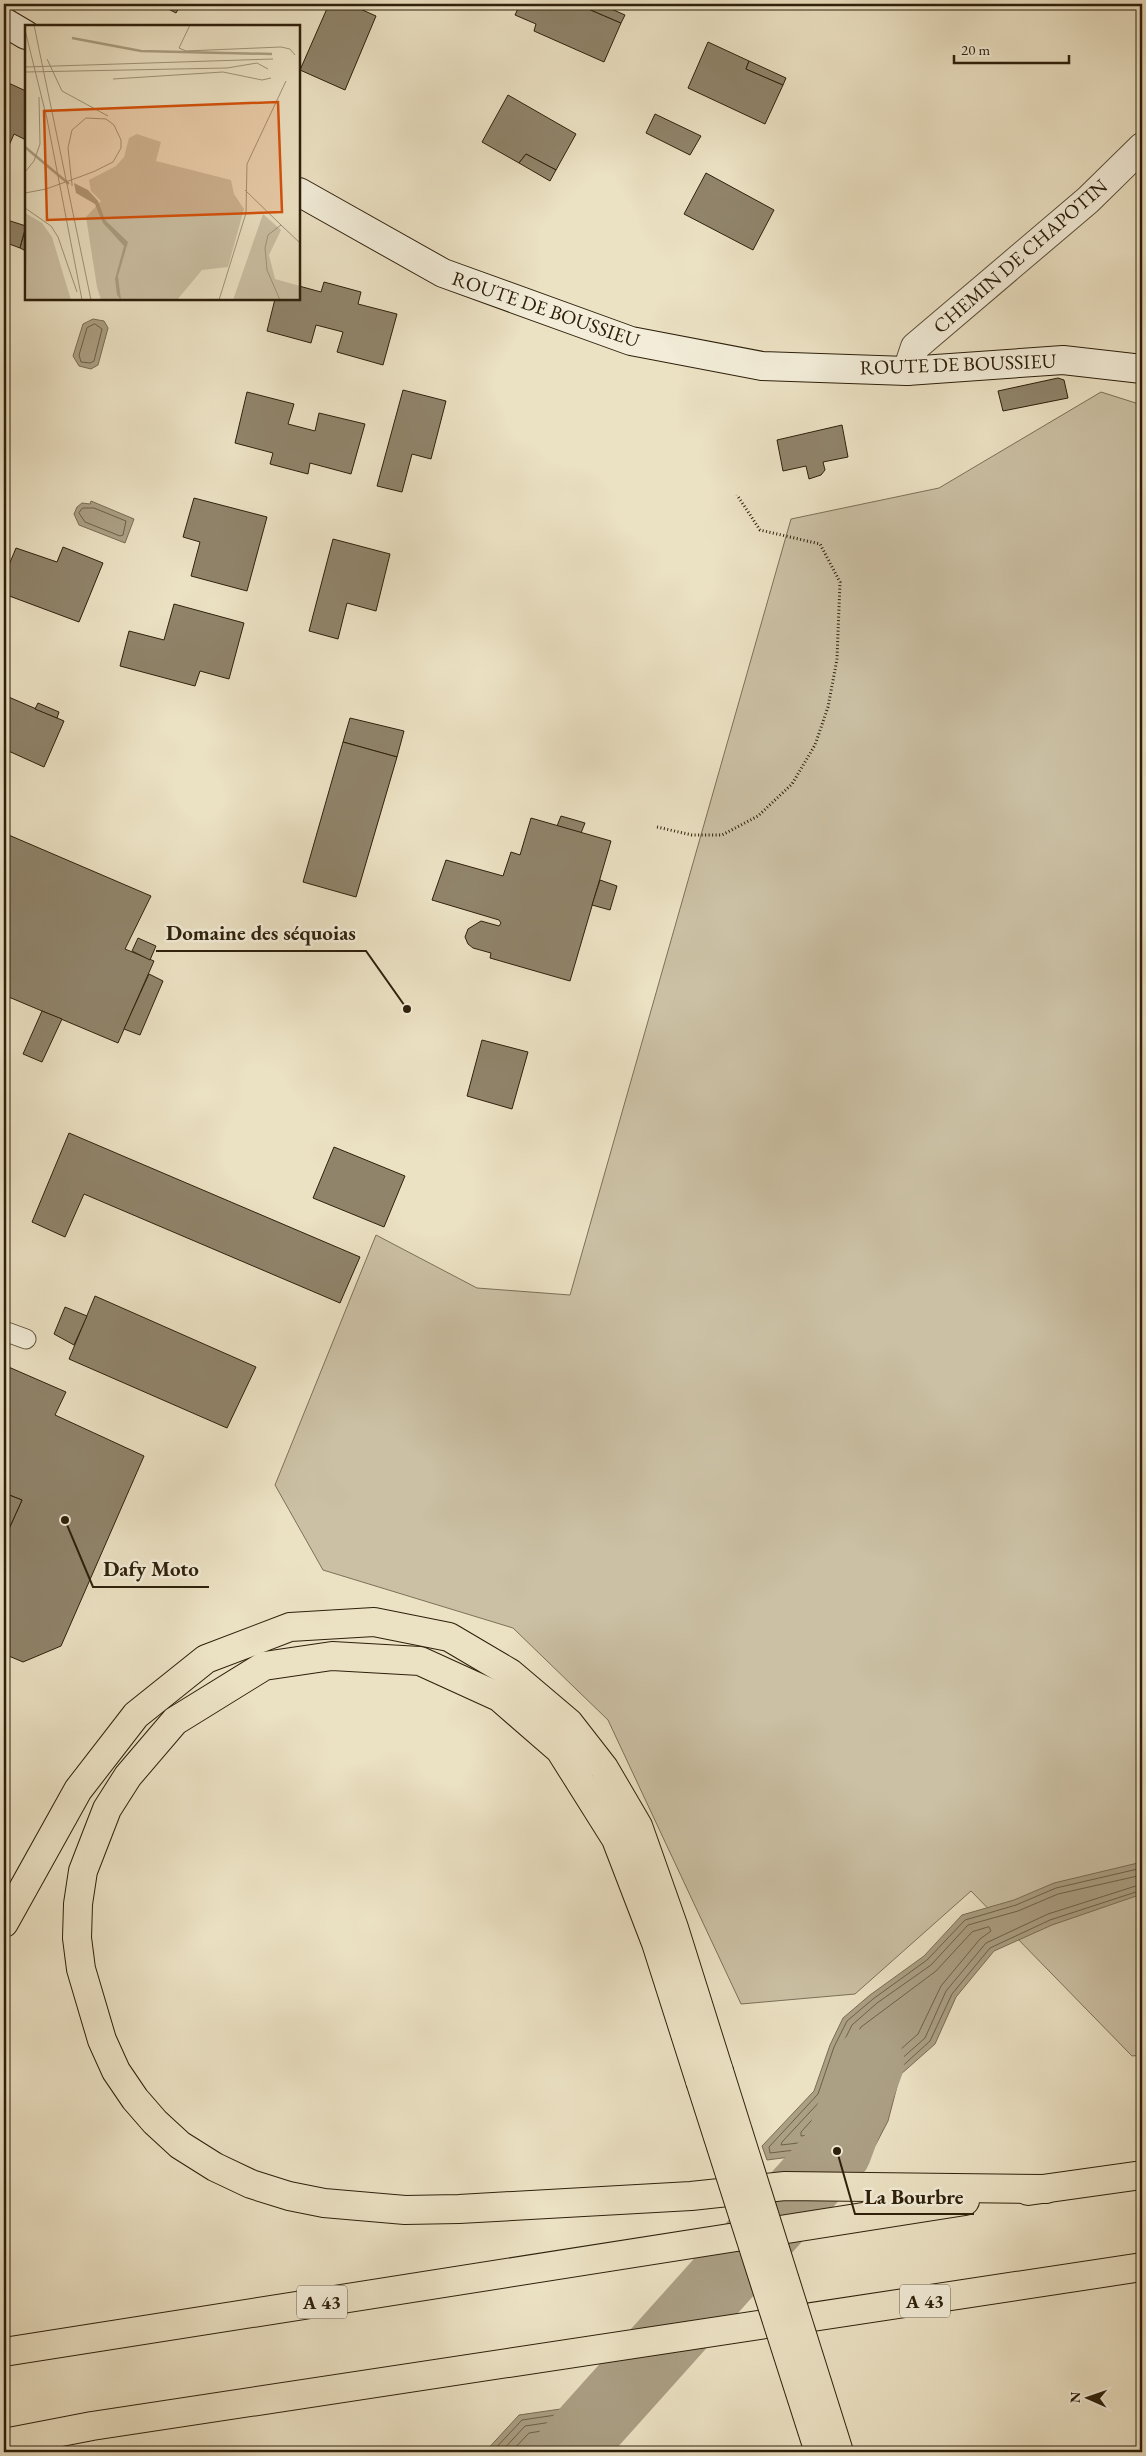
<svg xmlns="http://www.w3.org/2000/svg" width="1146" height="2456" font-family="'EB Garamond',serif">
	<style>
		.green { fill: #cbc0a4; stroke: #7c7058 }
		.water { fill: #ab9f84; stroke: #796c54 }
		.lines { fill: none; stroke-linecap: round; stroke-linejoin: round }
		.shore { stroke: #6c6048; stroke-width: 1 }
		.river { stroke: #ab9f84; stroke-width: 69 }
		.building { fill: #90846b; stroke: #2e200b }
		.lane-casing { stroke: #5d5039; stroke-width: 21 }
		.street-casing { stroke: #5d5039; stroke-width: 30 }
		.secondary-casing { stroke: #2e200b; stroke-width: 30 }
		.highway-casing { stroke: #2e200b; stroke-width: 30 }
		.path { stroke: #2e200b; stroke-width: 3; stroke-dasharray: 1 2.5; stroke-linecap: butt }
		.lane { stroke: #f2ecd8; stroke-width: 19 }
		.street { stroke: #f2ecd8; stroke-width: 28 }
		.secondary { stroke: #f2ecd8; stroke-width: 28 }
		.highway { stroke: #ebe1c3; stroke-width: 28 }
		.highway-bridge-casing { stroke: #2e200b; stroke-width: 30; stroke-linecap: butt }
		.highway-bridge { stroke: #ebe1c3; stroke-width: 28 }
		.labels { text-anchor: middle; stroke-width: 5; stroke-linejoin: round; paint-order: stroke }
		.shield { fill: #f2ecd8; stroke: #695d48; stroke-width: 1 }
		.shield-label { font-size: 19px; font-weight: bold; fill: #2e200b }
		.street-label { font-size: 20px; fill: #2e200b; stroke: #f2ecd8 }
		.inset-river { fill: none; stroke: #ab9f84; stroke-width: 2.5 }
		.inset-road { fill: none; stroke: #9f9479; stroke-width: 1 }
		.view { fill: #d5530c; fill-opacity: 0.15; stroke: #d5530c; stroke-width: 2.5 }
		.inset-edge { fill: none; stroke: #2e200b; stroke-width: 2.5 }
		.leader { fill: none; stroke: #2e200b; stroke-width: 2 }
		.callout-dot { fill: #2e200b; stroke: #f2ecd8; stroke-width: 2 }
		.callout-label { font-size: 21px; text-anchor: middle; font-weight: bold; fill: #2e200b; stroke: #f2ecd8; stroke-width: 5; stroke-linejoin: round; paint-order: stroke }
	</style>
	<rect width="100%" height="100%" fill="#ebe1c3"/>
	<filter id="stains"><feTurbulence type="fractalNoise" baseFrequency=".004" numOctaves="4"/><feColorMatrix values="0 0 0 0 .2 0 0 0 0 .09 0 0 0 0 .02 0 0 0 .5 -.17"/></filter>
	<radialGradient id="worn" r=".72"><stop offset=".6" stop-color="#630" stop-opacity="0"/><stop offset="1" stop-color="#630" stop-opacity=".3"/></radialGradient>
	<polygon class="green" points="1101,392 1142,405 1142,2055 1132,2056 971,1891 855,1994 741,2004 608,1720 513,1628 323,1570 275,1485 376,1235 477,1288 570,1295 791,519 939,488"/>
	<g class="water">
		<polygon points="93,319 104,321 108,328 98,365 91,369 79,366 73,356 83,324"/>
		<polygon points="91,501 134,519 125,543 79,525 74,514 77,507 82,503 90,504"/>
		<polygon points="1142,1862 1142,1894 1052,1925 994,1951 956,1997 935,2044 900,2075 888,2121 875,2146 767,2160 762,2146 814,2091 830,2045 843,2018 870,1995 924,1956 962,1915 1014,1900 1054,1883"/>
		<polygon points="644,2397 646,2398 597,2452 485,2452 519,2415"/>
	</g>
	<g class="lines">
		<g class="shore">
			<polygon points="95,324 102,329 94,361 90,363 81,362 79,355 87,328"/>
			<polygon points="83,508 94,508 126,521 123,535 120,536 85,522 79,513"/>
			<polyline points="1142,1868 1056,1888 1016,1905 965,1920 927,1960 873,1999 847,2021 834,2047 818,2094 769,2147 770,2153 871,2141 884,2119 896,2072 930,2041 952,1994 990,1948 1050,1920 1142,1890"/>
			<polyline points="1142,1875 1058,1894 1018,1911 968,1925 931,1965 877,2003 852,2025 840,2049 823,2098 782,2142 781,2145 868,2135 878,2117 890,2069 925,2038 946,1991 986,1943 1048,1914 1142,1884"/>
			<polygon points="989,1927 991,1931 980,1939 941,1986 918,2034 884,2064 871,2114 863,2128 801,2136 801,2132 830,2100 847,2052 861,2027 936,1971 972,1932"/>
			<polyline points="492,2452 522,2420 630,2404 630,2408 595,2447 594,2452"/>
			<polyline points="501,2452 525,2426 613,2413 614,2417 590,2443 587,2452"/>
			<polyline points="511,2452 529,2433 593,2423 595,2427 582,2441 580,2452"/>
		</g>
		<polyline class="river" points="567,2452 837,2151 870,2062"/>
	</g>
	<g class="building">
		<polygon points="159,4 181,4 176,13"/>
		<polygon points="329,4 349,4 376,16 345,90 300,70"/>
		<polygon points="520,4 588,4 586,8 621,23 604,62 534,31 536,24 515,15"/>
		<polygon points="588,4 600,4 625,15 621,23 586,8"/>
		<polygon points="708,42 749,61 746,69 783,85 765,124 688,88"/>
		<polygon points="749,61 786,78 783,85 746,69"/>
		<polygon points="4,81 26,91 26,140 14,134 4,157"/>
		<polygon points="508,95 576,134 556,170 526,154 519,163 482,142"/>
		<polygon points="655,114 701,136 690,155 646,133"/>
		<polygon points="526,154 556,170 550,181 519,163"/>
		<polygon points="706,173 774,210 753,250 684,214"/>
		<polygon points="4,219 26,226 20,248 4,242"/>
		<polygon points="26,227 26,251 20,248"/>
		<polygon points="324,282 361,292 358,304 397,314 383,365 337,352 343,332 316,325 311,343 267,331 275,299 299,299 299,286 321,292"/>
		<polygon points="1058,378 1064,380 1068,398 1003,411 998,391"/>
		<polygon points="403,390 446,401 431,459 412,454 402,492 377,486"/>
		<polygon points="247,392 294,404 288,424 315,431 319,413 365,424 351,474 310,463 308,474 270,464 273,453 235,443"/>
		<polygon points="842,425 848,457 823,462 825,470 821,475 809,479 806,466 783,471 777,440"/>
		<polygon points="194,498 267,517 247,591 191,576 200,542 183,537"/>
		<polygon points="333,539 390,554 376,611 347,603 338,639 309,631"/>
		<polygon points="63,547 103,563 79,622 4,594 4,577 16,548 57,562"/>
		<polygon points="174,604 244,623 229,679 200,671 195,686 120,666 129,631 164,640"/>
		<polygon points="4,695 64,721 44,767 4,749"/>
		<polygon points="38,703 59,712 57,718 35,709"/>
		<polygon points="350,718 404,731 397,757 343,742"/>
		<polygon points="343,742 397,757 356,897 303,882"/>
		<polygon points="561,816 585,823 581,833 557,826"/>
		<polygon points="531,818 611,841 570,981 490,958 491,953 473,948 468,944 465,937 468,929 481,921 499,926 501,923 499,920 432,900 446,860 503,876 511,852 520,855"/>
		<polygon points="4,833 151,896 125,949 154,961 118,1043 4,995"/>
		<polygon points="600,880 617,886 610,910 592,905"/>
		<polygon points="138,938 156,946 150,960 132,951"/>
		<polygon points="149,974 163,981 140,1035 124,1029"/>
		<polygon points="42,1011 62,1019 42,1062 23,1054"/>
		<polygon points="482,1040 528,1052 512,1109 467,1096"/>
		<polygon points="69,1133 360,1257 340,1303 84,1194 65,1237 32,1222"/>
		<polygon points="334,1147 405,1176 384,1227 313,1198"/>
		<polygon points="95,1296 256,1367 227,1428 69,1359"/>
		<polygon points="65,1307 87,1316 74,1345 54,1334"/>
		<polygon points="4,1365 66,1392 55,1415 144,1456 61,1646 23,1662 4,1654 4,1540 22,1500 4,1493"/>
		<polygon points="4,1493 22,1500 4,1540"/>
	</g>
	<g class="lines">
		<defs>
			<polyline id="lane" points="4,1331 26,1339"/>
			<polyline id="street" points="907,371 915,347 1088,200 1142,147"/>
			<g id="secondary">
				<polyline points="4,22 26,35"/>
				<polyline points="299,192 443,273 631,341 762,366 907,371 1063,360 1142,369"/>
			</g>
			<g id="highway">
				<polyline points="4,1923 78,1790 136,1715 206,1659 290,1627 374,1622 449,1637 510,1673 569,1723 604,1768 638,1826 674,1928 719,2071"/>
				<polyline points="700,2081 656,1943 616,1839 560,1750 499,1697 420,1661 332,1656 264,1666 175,1721 128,1776 107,1809 83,1871 78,1904 77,1938 81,1969 102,2040 116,2071 135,2099 155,2122 180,2145 215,2167 251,2184 289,2196 324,2203 405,2210 459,2209 691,2196 785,2186 1046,2189"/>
				<polyline points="1028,2191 1142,2175"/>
				<polyline points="4,2352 965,2201"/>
				<polyline points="4,2443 92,2426 1142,2267"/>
			</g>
		</defs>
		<use href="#lane" class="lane-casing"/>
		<use href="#street" class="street-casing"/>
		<use href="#secondary" class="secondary-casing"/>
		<use href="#highway" class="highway-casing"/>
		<polyline class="path" points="657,827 692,835 722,835 758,816 792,784 815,745 828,707 837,659 840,582 820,544 760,530 737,495"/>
		<use href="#lane" class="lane"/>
		<use href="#street" class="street"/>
		<use href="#secondary" class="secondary"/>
		<use href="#highway" class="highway"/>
		<defs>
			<g id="highway-bridge">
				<polyline points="719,2071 839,2452"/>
				<polyline points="700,2081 819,2452"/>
			</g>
		</defs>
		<use href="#highway-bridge" class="highway-bridge-casing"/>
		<use href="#highway-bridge" class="highway-bridge"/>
	</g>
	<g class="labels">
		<g class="shield">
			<rect x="900" y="2284.5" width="50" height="33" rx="4"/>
			<rect x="297" y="2285.5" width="50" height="33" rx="4"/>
		</g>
		<g class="shield-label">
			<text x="925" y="2308">A 43</text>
			<text x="322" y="2309">A 43</text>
		</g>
		<g class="street-label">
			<text transform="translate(1020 256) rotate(-41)" y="7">CHEMIN DE CHAPOTIN</text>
			<text transform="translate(546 309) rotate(19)" y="7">ROUTE DE BOUSSIEU</text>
			<text transform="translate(958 364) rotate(-2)" y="7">ROUTE DE BOUSSIEU</text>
		</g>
	</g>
	<g transform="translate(25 25)">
		<rect width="275" height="275" fill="#ebe1c3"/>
		<path d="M112,109L136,117L131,136L206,155L209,169L219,184L203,242L177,245L152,275H76L72,262L61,192L76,176L66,166L64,155L91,141L99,132L104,113ZM0,188L17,198L27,212L46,275H2ZM238,189L256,205L244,230L250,254L275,261V275H208Z" fill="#cbc0a4"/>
		<path d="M49,158L63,165L73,176L80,195L103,217L93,251L96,275L92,270L90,254L99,221L78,198L70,179L51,168Z" fill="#ab9f84"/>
		<path class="inset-river" d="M47,13L116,26L247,29M0,122L44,159"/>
		<path class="inset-road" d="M9,0L66,275M165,0L154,23L161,26L256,22L265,24L270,30M0,5L22,94L57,275M22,34L37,66L83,91M0,42L248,34M0,47L202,43L232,38L243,44M88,54L198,47L237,55L246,53M0,147L9,136L15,119L14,72M220,165L256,200L243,210L240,223L242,245L255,275M0,168L21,164L57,151L70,146L88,137L96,123V115L89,100L81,94L61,93L47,105L43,123L46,151L47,159V161M0,183L26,201L33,212L52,267M256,200L275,218M194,275L221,188L222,139L261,56"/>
		<path class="view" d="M253,77L257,187L22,195L19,86Z"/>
		<rect width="275" height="275" class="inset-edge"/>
	</g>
	<path class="leader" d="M407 1009L366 951H156M65 1520L93 1587H209M837 2151L855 2214H974"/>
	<g class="callout-dot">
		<circle cx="407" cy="1009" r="5"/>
		<circle cx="65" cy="1520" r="5"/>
		<circle cx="837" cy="2151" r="5"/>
	</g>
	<g class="callout-label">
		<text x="261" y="940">Domaine des séquoias</text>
		<text x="151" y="1576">Dafy Moto</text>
		<text x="914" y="2204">La Bourbre</text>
	</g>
	<rect width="1146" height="2456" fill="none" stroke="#ebe1c3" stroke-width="20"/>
	<rect x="5" y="5" width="1136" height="2446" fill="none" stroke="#2e200b" stroke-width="2.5"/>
	<rect x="10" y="10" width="1126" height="2436" fill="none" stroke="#2e200b"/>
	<g transform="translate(1088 2398) rotate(272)" stroke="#f2ecd8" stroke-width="4" paint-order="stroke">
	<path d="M0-4L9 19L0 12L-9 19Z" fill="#2e200b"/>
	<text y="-8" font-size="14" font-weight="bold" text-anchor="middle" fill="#2e200b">N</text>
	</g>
	<path d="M954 55v8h115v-8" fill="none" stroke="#2e200b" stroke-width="2.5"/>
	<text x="961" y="55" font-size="15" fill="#2e200b" stroke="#f2ecd8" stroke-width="4" paint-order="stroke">20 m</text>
	<rect width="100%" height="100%" filter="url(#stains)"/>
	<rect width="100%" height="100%" fill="url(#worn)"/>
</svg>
